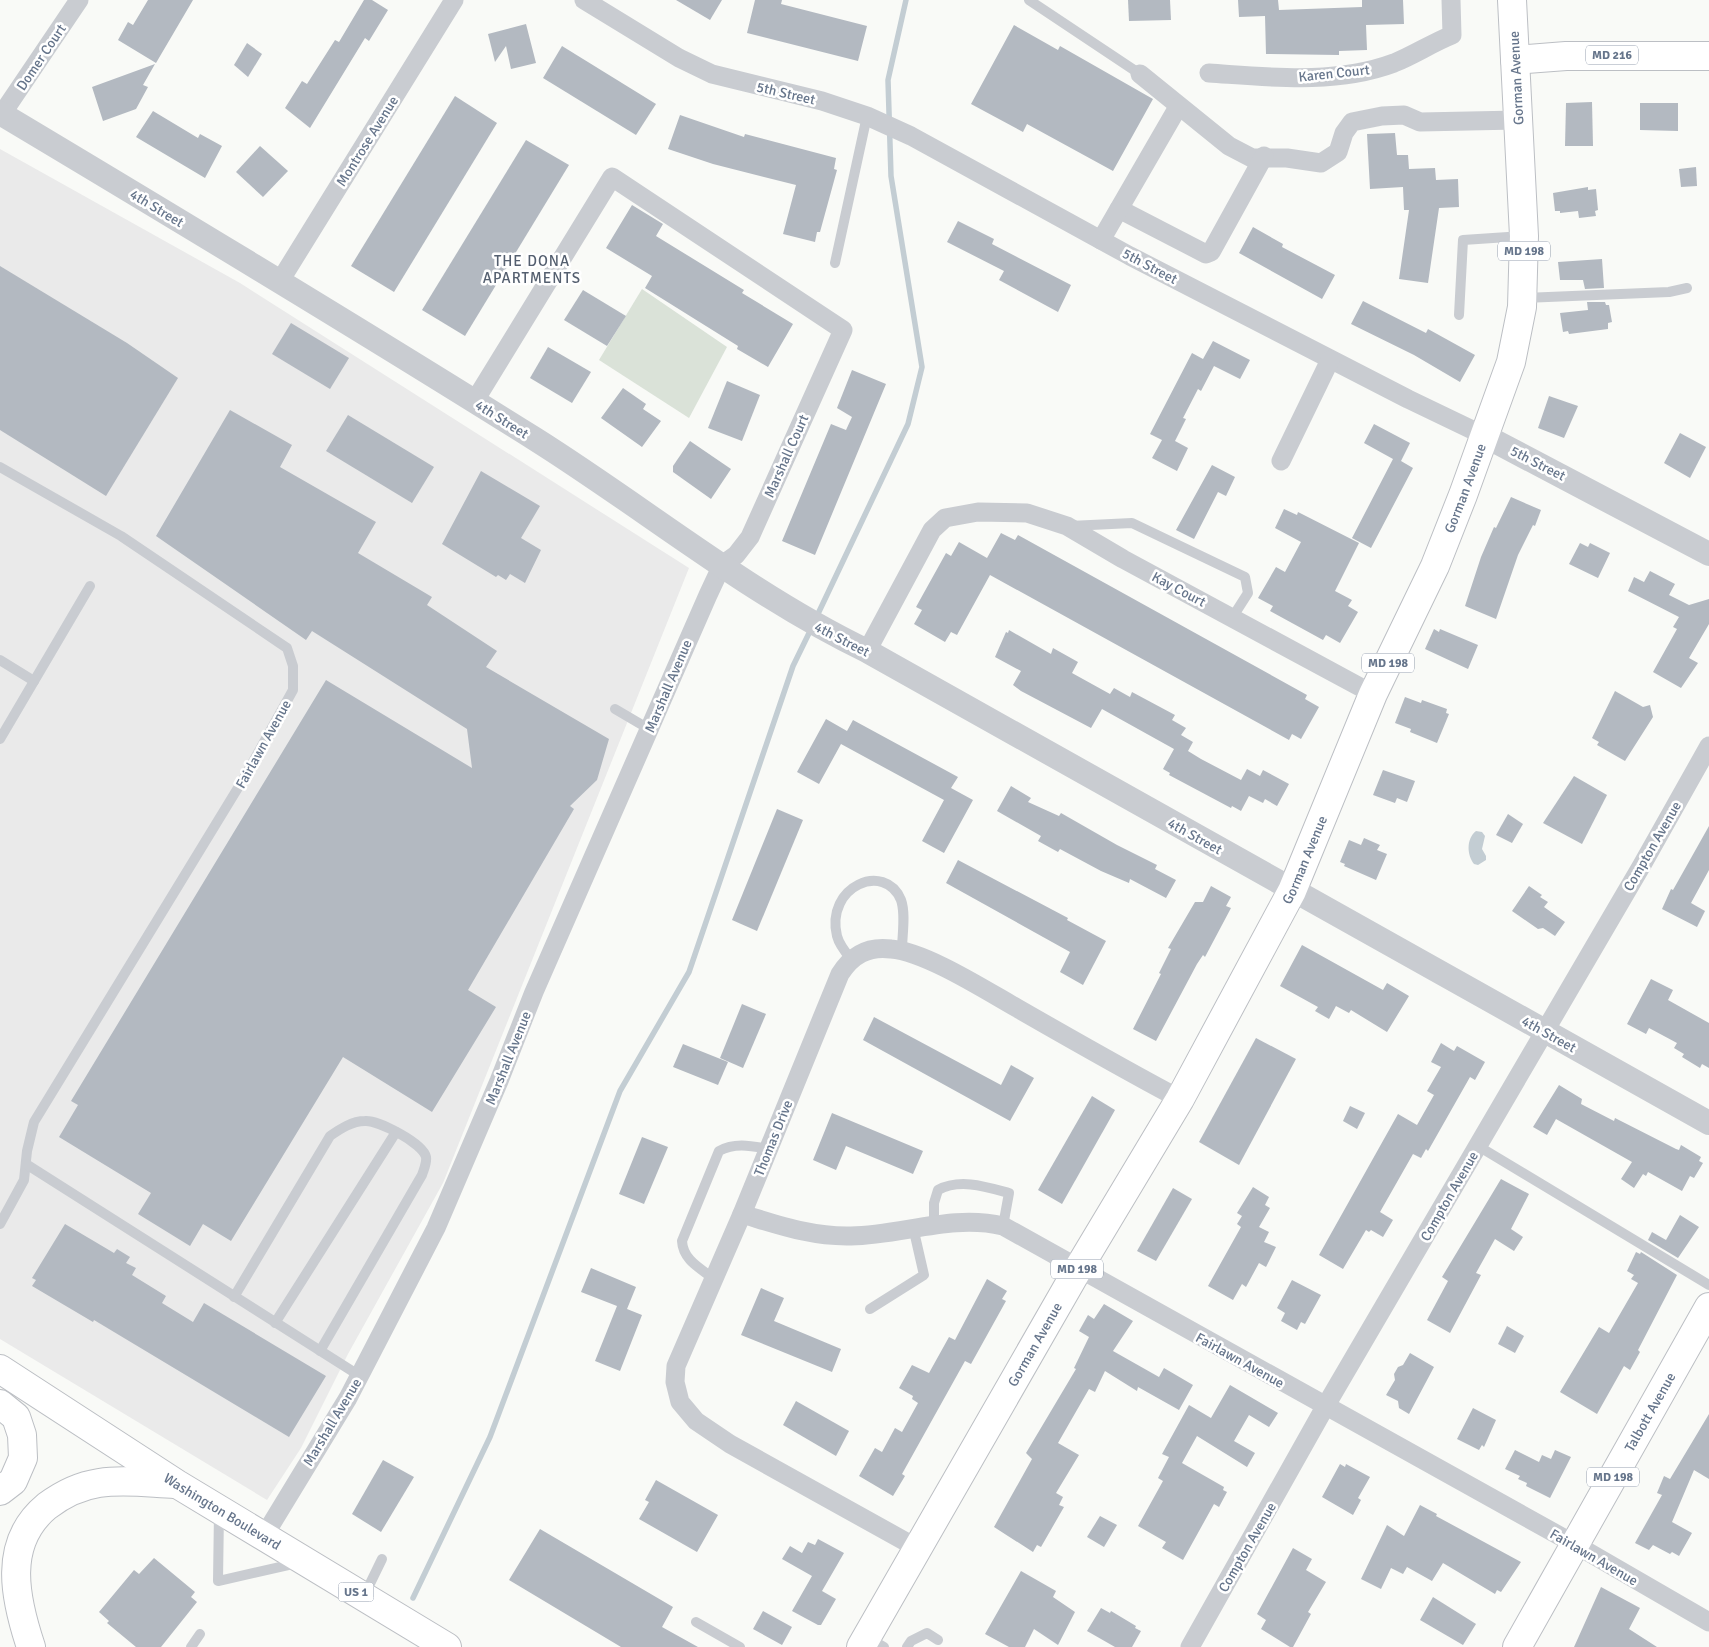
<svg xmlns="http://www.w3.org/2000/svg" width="1709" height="1647" font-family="Signika,sans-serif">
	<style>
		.built { fill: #eaeaea }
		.green { fill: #dae2d8 }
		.water { fill: #c3cdd3 }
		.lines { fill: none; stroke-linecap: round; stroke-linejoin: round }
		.stream { stroke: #c3cdd3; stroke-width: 5.5 }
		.building { fill: #b3b9c1 }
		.primary-casing { stroke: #bcbfc4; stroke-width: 30 }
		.service { stroke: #c9ccd1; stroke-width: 10 }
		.minor { stroke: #c9ccd1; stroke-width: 19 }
		.tertiary { stroke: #c9ccd1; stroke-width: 24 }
		.primary { stroke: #fff; stroke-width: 28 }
		.labels { text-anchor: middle; stroke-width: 5; stroke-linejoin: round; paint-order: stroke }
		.shield { fill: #fff; stroke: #949eae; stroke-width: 1 }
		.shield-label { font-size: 12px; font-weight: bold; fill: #66758b }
		.street-label { font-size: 14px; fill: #66758b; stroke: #fff }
		.neighbourhood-label { font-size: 15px; letter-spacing: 1px; fill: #545f6f; stroke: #fff }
	</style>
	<rect width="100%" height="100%" fill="#f9faf7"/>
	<polygon class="built" points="0,149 240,283 689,568 443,1183 348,1354 301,1448 267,1500 0,1339"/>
	<polygon class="green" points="642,289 727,347 689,418 599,360"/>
	<path class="water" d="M1476,831L1482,832L1485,836L1482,849L1486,856V860L1478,865L1474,864C1467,855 1466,839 1476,831Z"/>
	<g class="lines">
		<g class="stream">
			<polyline points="816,618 908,424 922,367 891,176 888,80 906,0"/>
			<polyline points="413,1598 490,1437 620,1091 689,972 793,666 812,627"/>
		</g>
	</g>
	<g class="building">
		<polygon points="148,0 193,0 156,63 118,40 128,22 133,25"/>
		<polygon points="364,0 372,0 388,10 369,41 365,38 310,128 285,108 302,81 307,84 335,40 339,42"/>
		<polygon points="676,0 722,0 710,20"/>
		<polygon points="755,0 782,0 781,4 867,26 858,61 747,33"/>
		<polygon points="1128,0 1170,0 1171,20 1129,21"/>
		<polygon points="1238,0 1278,0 1279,10 1362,7 1362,0 1403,0 1404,24 1366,25 1367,50 1339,51 1339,55 1266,54 1265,16 1239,17"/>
		<polygon points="526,24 536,63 511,69 506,46 495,62 488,34"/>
		<polygon points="1014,25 1058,50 1060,46 1153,99 1113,171 1027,124 1023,132 971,104"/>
		<polygon points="247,43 262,54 248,77 234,65"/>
		<polygon points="562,46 656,104 636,135 543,78"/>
		<polygon points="155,64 143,85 148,87 136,109 103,121 92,87"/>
		<polygon points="455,96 497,123 394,292 351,266"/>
		<polygon points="1592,102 1593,146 1565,146 1566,103"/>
		<polygon points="1640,103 1678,103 1678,131 1640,130"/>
		<polygon points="153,111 198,138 200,134 222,146 205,178 136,137"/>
		<polygon points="680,115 744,137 745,134 836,158 834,169 837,170 820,232 817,232 815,242 783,234 796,185 713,164 668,149"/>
		<polygon points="1395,133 1397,155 1408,155 1409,169 1435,168 1436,180 1458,179 1459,207 1439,208 1428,283 1399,279 1409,210 1404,210 1403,187 1370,189 1367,134"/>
		<polygon points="526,140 569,165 465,336 422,310"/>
		<polygon points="260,146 288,171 263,197 236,172"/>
		<polygon points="1696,167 1697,186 1681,187 1679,169"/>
		<polygon points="1588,187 1588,190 1596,189 1598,210 1595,211 1596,216 1579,218 1578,211 1560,213 1560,211 1555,211 1553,193"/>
		<polygon points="632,205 663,224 656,236 744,290 742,293 793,324 768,367 737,349 738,346 645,288 652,276 606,248"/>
		<polygon points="958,221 994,239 992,244 1071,285 1058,312 999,280 1004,271 947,242"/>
		<polygon points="1253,227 1283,244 1282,247 1335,275 1322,299 1239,253"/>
		<polygon points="1602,259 1604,288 1585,289 1583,280 1560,280 1558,262"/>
		<polygon points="0,266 127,343 178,378 106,496 0,430"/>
		<polygon points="583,290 626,316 607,346 564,320"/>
		<polygon points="1363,301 1426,333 1428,329 1475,355 1460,382 1414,355 1351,324"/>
		<polygon points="1587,302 1605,302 1606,305 1609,305 1612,322 1608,323 1608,329 1569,334 1568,331 1563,332 1560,313 1588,310"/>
		<polygon points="291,323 349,358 330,389 272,354"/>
		<polygon points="1213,341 1250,360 1240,379 1214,366 1201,391 1198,389 1183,418 1186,419 1175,441 1188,448 1177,471 1152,458 1162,440 1150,434 1192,353 1203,359"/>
		<polygon points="548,347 591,372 572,403 530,378"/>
		<polygon points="852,370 886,384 815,555 782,541 831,424 846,430 852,417 837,408"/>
		<polygon points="727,381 760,395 742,441 708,428"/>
		<polygon points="623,388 646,404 643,409 661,421 642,447 601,418"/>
		<polygon points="1549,396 1578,406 1564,438 1538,428"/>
		<polygon points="230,410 292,445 280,467 376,522 358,553 432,597 427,605 497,651 486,667 609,739 597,780 570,806 574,809 468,990 496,1007 432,1112 343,1057 231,1241 203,1224 190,1246 138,1214 151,1193 59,1137 78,1105 71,1101 326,680 472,768 467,729 312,631 306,640 156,536"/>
		<polygon points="348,415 434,467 412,503 326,451"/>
		<polygon points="1374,424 1410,443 1401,461 1413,468 1371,548 1352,538 1393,459 1364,443"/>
		<polygon points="1680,433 1706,447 1690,478 1664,463"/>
		<polygon points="690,441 731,469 711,499 673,472 673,466"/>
		<polygon points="1212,465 1235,477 1226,496 1218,492 1194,539 1176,530"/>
		<polygon points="481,471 540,506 521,538 541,550 525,583 510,574 506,580 498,575 496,577 442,544"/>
		<polygon points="1511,497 1541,510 1535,526 1533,525 1518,555 1496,619 1465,606 1481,557 1494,527 1496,528"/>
		<polygon points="1284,509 1297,515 1298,512 1359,543 1335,591 1352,600 1348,606 1358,612 1340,643 1326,635 1323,640 1270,611 1273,606 1258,598 1276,567 1285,572 1301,542 1275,528"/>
		<polygon points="1001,533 1015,540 1018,535 1307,695 1305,699 1319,707 1301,739 1292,734 1289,740 990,575 957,635 951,632 945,642 914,624 922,610 916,607 946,553 951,556 959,542 987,558"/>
		<polygon points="1580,543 1588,547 1590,543 1610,553 1598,578 1569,564"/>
		<polygon points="1650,571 1675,584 1669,595 1689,605 1709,599 1709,624 1689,658 1698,663 1681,688 1653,672 1677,629 1673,627 1679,617 1628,591 1634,577 1644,582"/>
		<polygon points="1434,629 1439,632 1440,629 1478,645 1468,669 1425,649"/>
		<polygon points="1009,630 1051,654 1053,648 1078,662 1072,673 1110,694 1114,688 1130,697 1132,692 1175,715 1172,720 1186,728 1181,735 1193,742 1188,751 1201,759 1241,780 1247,769 1260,776 1263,770 1289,784 1277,806 1265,799 1263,803 1249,796 1241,811 1232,806 1231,808 1169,775 1170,773 1163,769 1174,749 1102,709 1091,728 1021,691 1013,685 1021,671 995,657 1006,632 1008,633"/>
		<polygon points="1615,691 1643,707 1650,705 1653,717 1625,761 1597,745 1599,742 1592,738"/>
		<polygon points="1405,697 1421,703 1422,700 1447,709 1446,713 1449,714 1437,743 1410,732 1411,729 1395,723"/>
		<polygon points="826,719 847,731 853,720 958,777 951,788 973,800 944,853 922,841 944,800 841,744 819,784 797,772"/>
		<polygon points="1383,770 1415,781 1407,802 1397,798 1395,803 1373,795"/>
		<polygon points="1574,776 1607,795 1582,844 1543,823"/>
		<polygon points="1011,786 1031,798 1028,802 1059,816 1061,813 1117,845 1157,865 1155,869 1176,880 1166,898 1130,879 1129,883 1101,871 1060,849 1058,852 1038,841 1041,836 997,811"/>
		<polygon points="777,809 803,820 757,931 732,920"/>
		<polygon points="1508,814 1523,824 1512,843 1496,835"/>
		<polygon points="1709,826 1709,870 1691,903 1705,911 1697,927 1662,909 1671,889 1673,890"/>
		<polygon points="1364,838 1380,845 1377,850 1387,854 1376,880 1344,866 1345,864 1340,862 1349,840 1361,845"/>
		<polygon points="958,860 1068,918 1067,920 1106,941 1083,985 1060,972 1070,952 946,883"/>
		<polygon points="1211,886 1231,897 1226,906 1231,908 1205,957 1203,955 1197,964 1156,1041 1133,1029 1161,974 1159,973 1171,949 1168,948 1195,902 1203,902"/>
		<polygon points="1529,886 1542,895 1540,897 1548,902 1544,907 1565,922 1555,936 1543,928 1538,929 1512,911"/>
		<polygon points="1302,945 1383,990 1387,983 1409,996 1387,1032 1351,1010 1349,1013 1336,1006 1329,1019 1315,1011 1318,1007 1280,986"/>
		<polygon points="1651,979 1673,990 1668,1000 1709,1023 1709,1068 1702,1064 1700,1068 1682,1057 1684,1054 1674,1048 1677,1043 1649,1028 1646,1034 1627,1024"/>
		<polygon points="742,1004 766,1014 743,1068 720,1058"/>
		<polygon points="874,1017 1001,1085 1011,1065 1034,1078 1010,1121 863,1040"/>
		<polygon points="1256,1038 1296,1059 1239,1165 1199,1142"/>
		<polygon points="1441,1043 1454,1051 1457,1046 1485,1062 1475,1080 1470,1077 1428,1151 1426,1149 1421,1158 1413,1154 1380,1212 1393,1220 1383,1237 1371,1230 1369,1232 1366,1230 1343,1269 1319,1255 1398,1114 1417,1125 1434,1095 1427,1091 1441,1067 1431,1062"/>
		<polygon points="683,1044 728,1062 718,1085 673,1067"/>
		<polygon points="1559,1085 1582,1099 1581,1104 1614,1121 1615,1118 1676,1149 1679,1150 1681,1145 1701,1157 1699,1161 1703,1163 1694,1178 1690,1176 1682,1191 1648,1172 1646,1176 1643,1174 1634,1188 1621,1179 1632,1162 1556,1119 1547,1135 1533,1127"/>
		<polygon points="1092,1096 1115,1110 1062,1204 1038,1190"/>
		<polygon points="1350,1106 1365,1113 1357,1129 1343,1121"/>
		<polygon points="832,1113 923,1151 913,1174 846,1146 836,1170 813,1160"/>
		<polygon points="642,1137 668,1147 644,1204 619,1194"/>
		<polygon points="1501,1179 1529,1194 1511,1229 1523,1237 1514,1251 1495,1239 1476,1273 1481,1275 1450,1333 1427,1320 1448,1281 1442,1277"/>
		<polygon points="1253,1187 1269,1197 1265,1205 1270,1208 1259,1227 1269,1232 1264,1242 1276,1247 1266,1267 1259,1263 1246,1287 1242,1284 1233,1300 1208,1286 1241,1227 1237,1224 1242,1216 1237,1213"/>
		<polygon points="1173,1188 1192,1199 1156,1261 1137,1251"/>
		<polygon points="1680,1215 1699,1227 1678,1258 1648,1240 1652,1232 1666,1240"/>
		<polygon points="65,1224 114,1253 117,1249 130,1257 126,1263 136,1268 132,1275 166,1296 162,1303 193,1322 204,1303 326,1376 289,1437 94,1320 93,1322 32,1286 36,1280 32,1278"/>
		<polygon points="1636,1252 1640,1254 1641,1252 1677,1275 1638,1350 1640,1352 1630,1370 1624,1366 1597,1414 1560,1392 1599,1327 1609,1333 1638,1283 1631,1279 1634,1275 1627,1271"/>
		<polygon points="591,1268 636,1287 627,1309 642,1315 620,1371 595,1361 617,1306 581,1292"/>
		<polygon points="987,1279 1007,1291 1002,1299 1006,1301 971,1364 965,1361 902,1474 905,1476 893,1496 859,1476 875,1448 882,1452 895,1428 902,1432 918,1403 912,1399 913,1396 899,1388 912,1365 929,1373 949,1337 955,1340"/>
		<polygon points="1292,1280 1321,1295 1305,1324 1301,1322 1297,1330 1281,1321 1285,1313 1277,1308"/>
		<polygon points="761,1288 784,1298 774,1321 841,1349 832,1372 741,1335"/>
		<polygon points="1104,1304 1133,1321 1113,1351 1159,1377 1164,1368 1193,1385 1179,1410 1138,1387 1137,1391 1105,1371 1095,1392 1089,1389 1058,1443 1079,1455 1056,1493 1063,1497 1059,1505 1064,1507 1041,1547 1037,1545 1033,1552 994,1527 1032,1459 1026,1453 1076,1369 1074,1368 1089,1337 1079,1331 1088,1315 1094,1319"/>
		<polygon points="1507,1326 1524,1336 1515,1353 1498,1344"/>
		<polygon points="1410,1353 1434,1367 1409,1414 1399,1408 1398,1401 1386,1395 1395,1380 1394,1374 1398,1367 1403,1365"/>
		<polygon points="1230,1385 1278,1413 1269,1427 1249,1415 1234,1441 1255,1453 1247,1467 1197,1436 1182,1463 1224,1487 1223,1490 1227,1492 1219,1507 1214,1504 1183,1560 1162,1548 1166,1542 1138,1526 1163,1481 1158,1478 1169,1457 1162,1454 1189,1405 1211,1418"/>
		<polygon points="796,1401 849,1431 836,1456 783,1425"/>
		<polygon points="1473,1408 1496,1420 1484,1447 1482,1445 1479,1450 1457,1439"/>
		<polygon points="1709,1414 1709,1479 1694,1470 1672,1522 1692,1533 1679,1556 1672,1552 1670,1554 1653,1545 1649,1550 1635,1543 1662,1495 1657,1493 1664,1476 1670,1479"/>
		<polygon points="1515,1450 1539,1462 1542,1455 1551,1459 1555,1450 1571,1457 1550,1498 1526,1486 1527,1483 1518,1479 1520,1476 1505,1469"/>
		<polygon points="383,1460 414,1477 381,1532 352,1514"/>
		<polygon points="1340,1464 1345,1467 1346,1464 1370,1477 1358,1498 1361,1500 1353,1515 1322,1497"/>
		<polygon points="656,1480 718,1515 697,1552 639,1519 649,1502 645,1500"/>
		<polygon points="1420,1505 1437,1514 1436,1516 1521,1562 1501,1592 1497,1590 1495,1594 1443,1563 1432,1581 1407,1567 1403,1574 1391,1568 1381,1589 1361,1579 1387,1525 1404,1536"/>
		<polygon points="1100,1516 1117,1525 1104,1547 1087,1537"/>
		<polygon points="540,1529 673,1607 662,1627 698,1647 621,1647 509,1580"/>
		<polygon points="818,1539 844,1553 822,1591 836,1599 821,1625 818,1625 792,1611 812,1576 782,1559 790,1546 802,1553 808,1542 815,1545"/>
		<polygon points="1293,1548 1312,1559 1306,1570 1326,1582 1308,1612 1311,1614 1293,1647 1290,1647 1261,1629 1266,1620 1257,1614"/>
		<polygon points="154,1558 195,1592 191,1597 197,1602 161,1647 136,1647 107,1623 109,1621 99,1612 134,1570 139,1574"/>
		<polygon points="1021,1571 1056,1591 1053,1597 1075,1612 1058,1645 1034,1629 1025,1647 1009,1647 985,1634"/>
		<polygon points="1601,1587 1640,1608 1629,1629 1657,1647 1574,1647"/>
		<polygon points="1433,1597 1476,1624 1463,1645 1420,1620"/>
		<polygon points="1101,1608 1110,1613 1111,1611 1136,1626 1135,1628 1141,1631 1132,1647 1115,1647 1087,1631"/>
		<polygon points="763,1611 792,1627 782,1645 753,1629"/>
	</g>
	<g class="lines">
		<defs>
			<g id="primary">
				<polyline points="1515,60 1566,56 1709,56"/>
				<path id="s1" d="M0,1369L177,1484L447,1647"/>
				<polyline points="0,1404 16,1417 22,1435 23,1458 13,1481 0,1491"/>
				<path d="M31,1647C15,1599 2,1543 47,1506C63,1494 79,1486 99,1483C124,1479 150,1483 175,1484"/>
				<path id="s2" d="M861,1647L1078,1269L1180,1099L1292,891L1373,694L1435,566L1463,495L1511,362L1522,307L1524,236L1512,0"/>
				<path id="s3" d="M1517,1647L1709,1307"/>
			</g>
		</defs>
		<use href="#primary" class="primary-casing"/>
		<g class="service">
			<polyline points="1029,0 1140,74"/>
			<polyline points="835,263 867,116"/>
			<polyline points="1523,298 1669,292 1687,288"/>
			<polyline points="1459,315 1463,240 1523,236"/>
			<polyline points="0,467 121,536 287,648 293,666 293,690 244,778 34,1122 27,1151 24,1180 0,1224"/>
			<polyline points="1070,526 1132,523 1245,577 1248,593 1232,618"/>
			<polyline points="0,660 34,681"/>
			<polyline points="615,709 649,729"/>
			<polyline points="0,739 90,586"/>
			<path d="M851,959C846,953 839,944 837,936C825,886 885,861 901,900C906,914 902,936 902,950"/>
			<polyline points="1478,1146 1709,1285"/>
			<polyline points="26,1164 360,1376"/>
			<path d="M934,1224V1203L938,1190C960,1178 987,1187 1009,1193L1003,1226"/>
			<path d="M714,1279C700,1268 683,1260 682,1241L719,1151C735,1142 752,1146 769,1149"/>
			<path d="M234,1297L330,1136C340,1129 352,1121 365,1121C378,1120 423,1143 426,1157C427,1163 424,1169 422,1175L320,1351"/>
			<polyline points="870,1309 924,1275 913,1227"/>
			<polyline points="275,1323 396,1132"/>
			<polyline points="219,1512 218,1581 297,1563"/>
			<polyline points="364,1596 382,1559"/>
			<polyline points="696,1622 740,1647"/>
			<polyline points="867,1637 884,1647"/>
			<polyline points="191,1647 200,1634"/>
			<polyline points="907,1647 911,1641 927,1633 938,1640"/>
		</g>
		<g class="minor">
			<polyline points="584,0 679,58 712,74 822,101 867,116 911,136 1130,256 1408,399 1485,436"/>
			<path d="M1209,73C1269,77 1335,85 1394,63C1414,55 1432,43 1452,35L1451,0"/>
			<polyline points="1140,74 1229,146 1252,158 1287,158 1321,163 1338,152 1344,133 1352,122 1382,116 1404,115 1420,122 1518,120"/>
			<polyline points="2,114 79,0"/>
			<polyline points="1119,209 1206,254 1211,252 1264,156"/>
			<polyline points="1101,240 1178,107"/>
			<polyline points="280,281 454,0"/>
			<polyline points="1281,461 1330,360"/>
			<polyline points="867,651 932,530 945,518 978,512 1027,513 1067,526 1123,559 1373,694"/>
			<path d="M742,1214C779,1225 812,1237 851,1236C903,1235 952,1214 1003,1226L1576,1545L1709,1622"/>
			<polyline points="264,1536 348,1398 436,1228 499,1081 534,992 708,595 722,565 736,555 750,537 843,330 612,177 474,402"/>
			<path d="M917,1548L730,1444L696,1421L680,1402L675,1382L676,1366L742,1214L840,974C852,955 868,946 891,949C926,952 985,990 1017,1008C1071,1039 1125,1070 1180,1099"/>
			<polyline points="1190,1647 1325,1407 1642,865 1709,746"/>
		</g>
		<g class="tertiary">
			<path d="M0,113C179,220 358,328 535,439C646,509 749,594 867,651L1709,1123"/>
			<polyline points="1485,436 1709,554"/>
		</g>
		<use href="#primary" class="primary"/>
	</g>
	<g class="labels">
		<g class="shield">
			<rect x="1586" y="45.5" width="52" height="19" rx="4"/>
			<rect x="1498" y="241.5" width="52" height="19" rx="4"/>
			<rect x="1362" y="653.5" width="52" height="19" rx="4"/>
			<rect x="1051" y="1259.5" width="52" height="19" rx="4"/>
			<rect x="1587" y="1467.5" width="52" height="19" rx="4"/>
			<rect x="338.5" y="1582.5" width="35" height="19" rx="4"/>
		</g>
		<g class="shield-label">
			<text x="1612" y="59">MD 216</text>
			<text x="1524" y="255">MD 198</text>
			<text x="1388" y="667">MD 198</text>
			<text x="1077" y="1273">MD 198</text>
			<text x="1613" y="1481">MD 198</text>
			<text x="356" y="1596">US 1</text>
		</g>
		<g class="street-label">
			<text transform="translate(41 57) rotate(-56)" y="5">Domer Court</text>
			<text transform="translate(1334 73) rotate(-6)" y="5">Karen Court</text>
			<text transform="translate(1516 78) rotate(-93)" y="5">Gorman Avenue</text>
			<text transform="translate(786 93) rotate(13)" y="5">5th Street</text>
			<text transform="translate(367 141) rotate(-58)" y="5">Montrose Avenue</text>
			<text transform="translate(157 208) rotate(31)" y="5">4th Street</text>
			<text transform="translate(1150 266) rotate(28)" y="5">5th Street</text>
			<text transform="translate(502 419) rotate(32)" y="5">4th Street</text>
			<text transform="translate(786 456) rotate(-66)" y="5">Marshall Court</text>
			<text transform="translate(1538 463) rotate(27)" y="5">5th Street</text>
			<text dy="5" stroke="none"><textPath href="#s2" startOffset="1309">Gorman Avenue</textPath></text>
			<text transform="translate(1179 589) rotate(28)" y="5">Kay Court</text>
			<text transform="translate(842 639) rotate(27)" y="5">4th Street</text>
			<text transform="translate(668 686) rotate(-67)" y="5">Marshall Avenue</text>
			<text transform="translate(263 744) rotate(-61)" y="5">Fairlawn Avenue</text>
			<text transform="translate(1195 836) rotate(29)" y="5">4th Street</text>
			<text transform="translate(1652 846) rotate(-60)" y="5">Compton Avenue</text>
			<text dy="5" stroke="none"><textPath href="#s2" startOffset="904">Gorman Avenue</textPath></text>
			<text transform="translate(1549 1034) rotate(29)" y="5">4th Street</text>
			<text transform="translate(508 1058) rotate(-68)" y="5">Marshall Avenue</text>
			<text transform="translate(773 1138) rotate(-68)" y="5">Thomas Drive</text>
			<text transform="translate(1449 1196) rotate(-60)" y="5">Compton Avenue</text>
			<text dy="5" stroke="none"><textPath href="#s2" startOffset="349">Gorman Avenue</textPath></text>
			<text transform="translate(1240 1360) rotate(29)" y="5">Fairlawn Avenue</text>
			<text dy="5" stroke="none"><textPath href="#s3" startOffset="270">Talbott Avenue</textPath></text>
			<text transform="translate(332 1422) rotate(-59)" y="5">Marshall Avenue</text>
			<text dy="5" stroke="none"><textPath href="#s1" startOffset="264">Washington Boulevard</textPath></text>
			<text transform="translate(1247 1547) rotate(-60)" y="5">Compton Avenue</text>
			<text transform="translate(1594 1557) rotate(30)" y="5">Fairlawn Avenue</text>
		</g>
		<g class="neighbourhood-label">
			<text x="532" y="266">THE DONA<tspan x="532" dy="17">APARTMENTS</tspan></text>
		</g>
	</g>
</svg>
